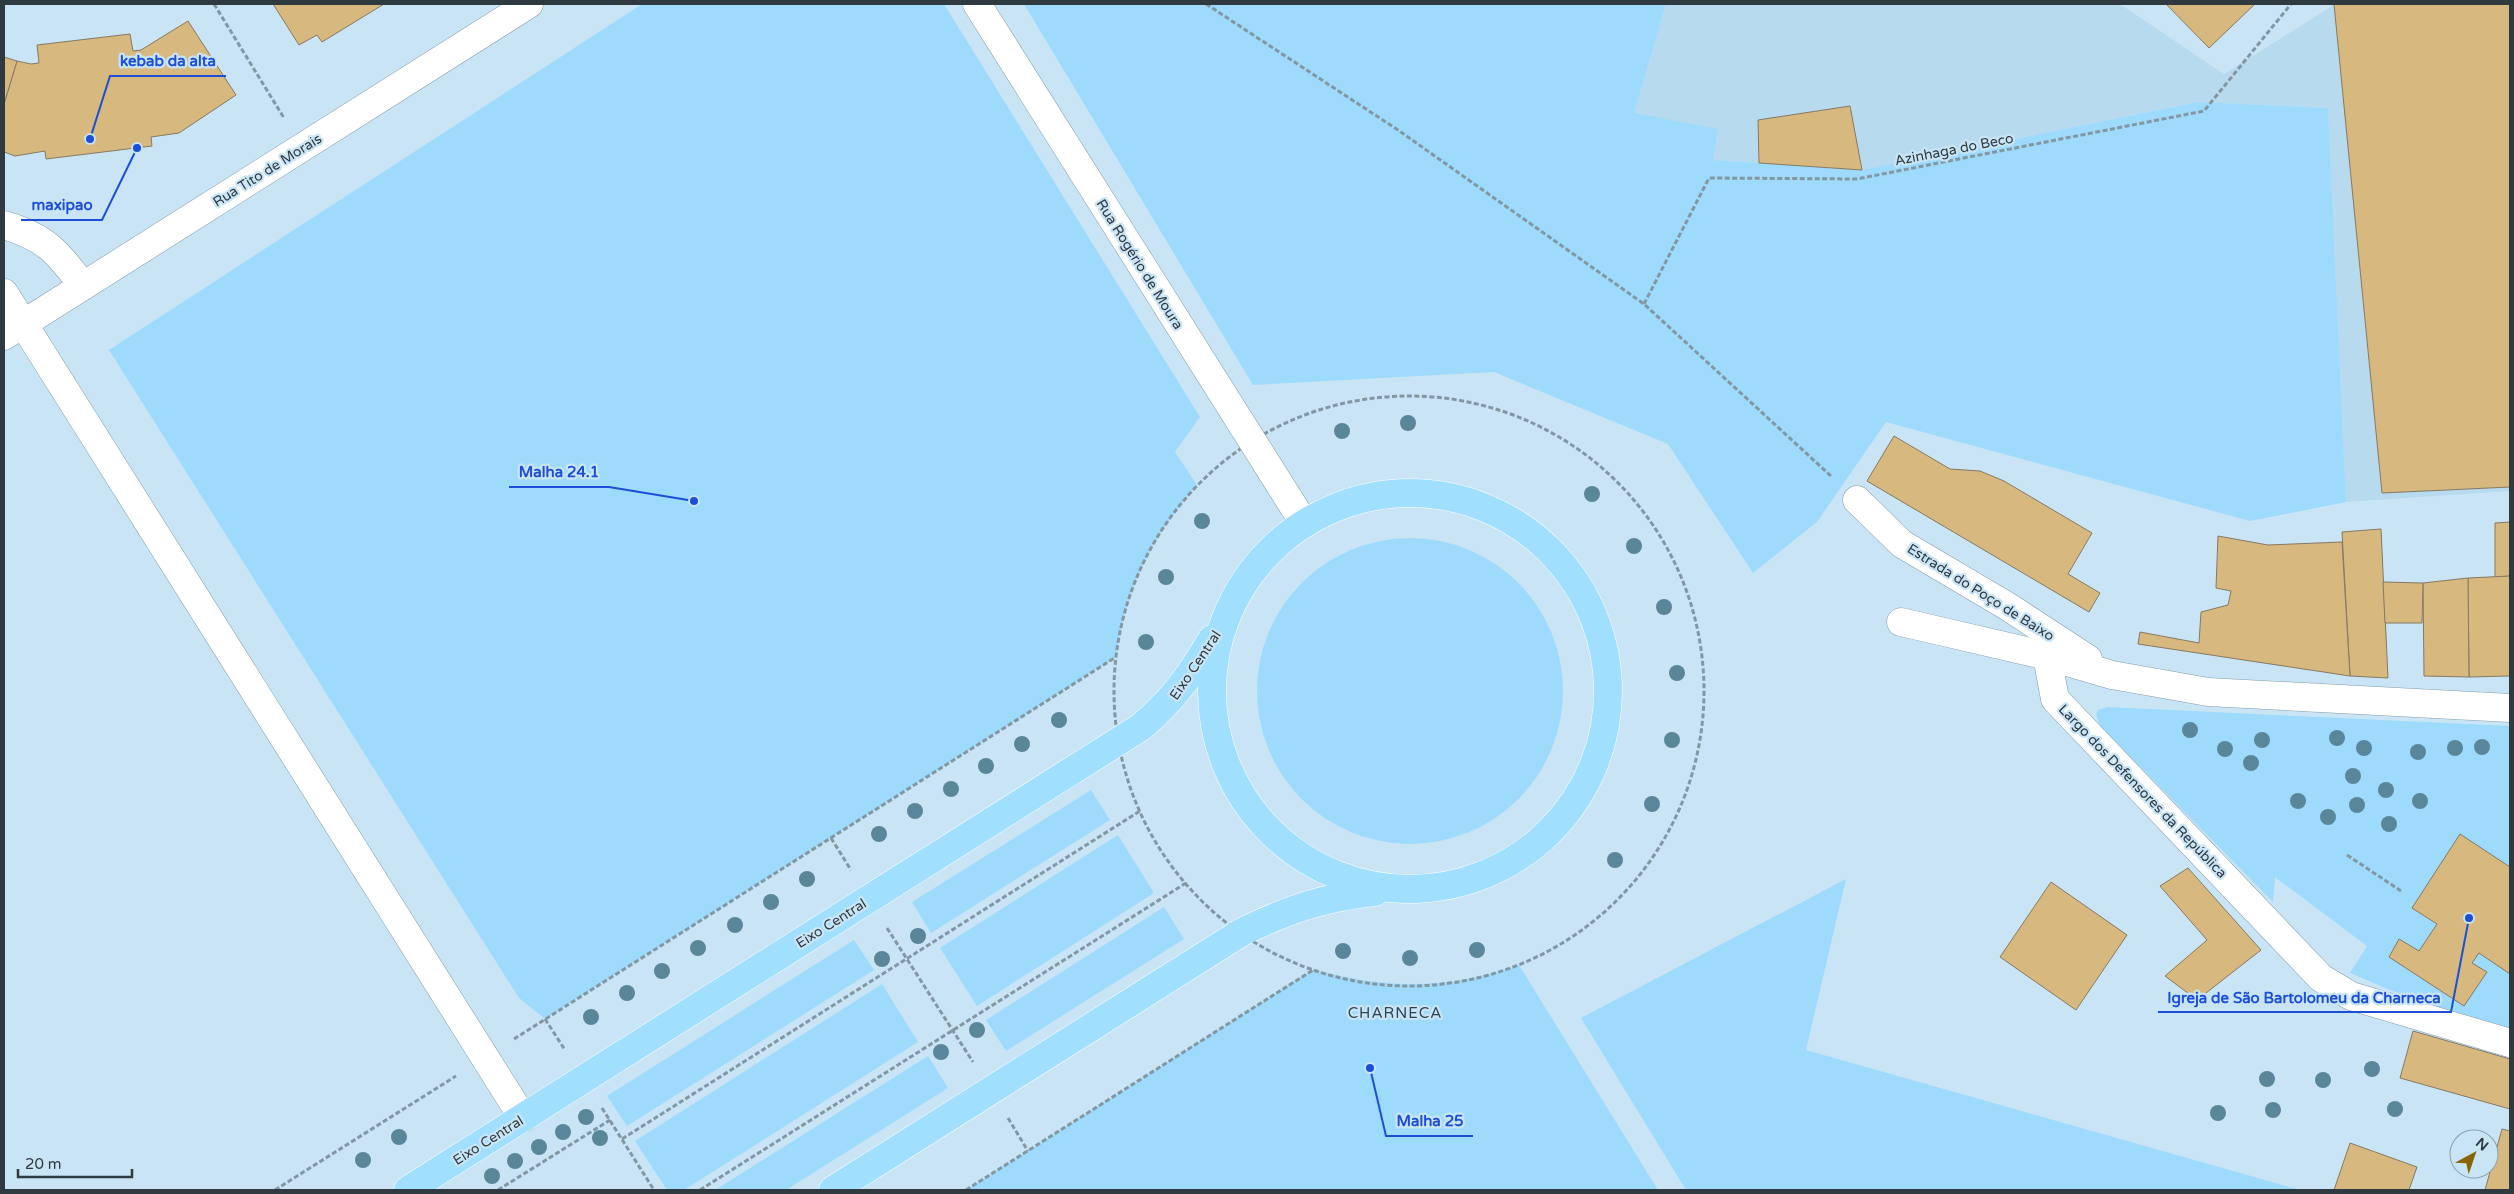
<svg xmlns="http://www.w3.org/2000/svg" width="2514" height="1194" font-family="'Varela Round',sans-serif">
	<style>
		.built { fill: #b7daef }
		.green { fill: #9edafc }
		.building { fill: #d7b87f; stroke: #867962 }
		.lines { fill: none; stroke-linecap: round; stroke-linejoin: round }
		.minor-casing { stroke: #829cab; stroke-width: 29 }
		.major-casing { stroke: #fff; stroke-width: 29 }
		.path { stroke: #8397a3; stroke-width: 3; stroke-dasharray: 5 2.5; stroke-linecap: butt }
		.minor { stroke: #fff; stroke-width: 28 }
		.major { stroke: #a0dffe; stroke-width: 28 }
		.tree { fill: #5a869a }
		.labels { text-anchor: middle; stroke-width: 4.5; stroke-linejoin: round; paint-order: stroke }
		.street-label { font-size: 14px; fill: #2f3a40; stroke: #c9e5f5 }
		.neighbourhood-label { font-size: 15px; letter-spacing: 1px; fill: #2d4451; stroke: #c9e5f5 }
		.leader { fill: none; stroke: #1d4ed8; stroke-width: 2 }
		.callout-dot { fill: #1d4ed8; stroke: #c9e5f5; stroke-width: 2 }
		.callout-label { font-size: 15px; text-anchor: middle; font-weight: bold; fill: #1d4ed8; stroke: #c9e5f5; stroke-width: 4.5; stroke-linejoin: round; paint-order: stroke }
	</style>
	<rect width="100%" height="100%" fill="#c9e5f5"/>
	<polygon class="built" points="1666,4 2120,4 2224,74 2335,4 2510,4 2510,491 2346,502 2328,108 2198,102 1862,170 1713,160 1634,113"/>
	<g class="green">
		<path d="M642,4H944L1200,417L1175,452L1197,485C1150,540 1127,585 1116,657L545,1019L519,998L109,350Z"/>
		<polygon points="1024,4 1666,4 1634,113 1718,129 1713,160 1862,170 2198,102 2328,108 2346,502 2250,521 1886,422 1817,522 1753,573 1668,444 1494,372 1253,385"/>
		<circle cx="1410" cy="691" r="153"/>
		<polygon points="2107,707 2510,726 2510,1041 2350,973 2367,946 2275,877 2273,902 2100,726 2096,714 2098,710"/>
		<polygon points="1091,790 1110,820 931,933 912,902"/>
		<polygon points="1118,835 1154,893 977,1006 940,948"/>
		<polygon points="1846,879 1806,1050 2300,1190 1686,1190 1581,1018"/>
		<polygon points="1164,907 1184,939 1006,1051 986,1020"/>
		<polygon points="854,940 874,970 627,1126 607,1096"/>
		<path d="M1519,965L1658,1190H966L1314,969C1383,990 1451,989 1519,965Z"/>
		<polygon points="882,984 918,1042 684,1190 667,1190 635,1141"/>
		<polygon points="928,1056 948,1088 786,1190 715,1190"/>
	</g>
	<g class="building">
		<polygon points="273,4 384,4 322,42 317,35 299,45"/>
		<polygon points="2166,4 2255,4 2209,48"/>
		<polygon points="2334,4 2510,4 2510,487 2382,493"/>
		<polygon points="188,21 236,95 179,133 151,137 152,146 46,159 45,151 15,156 4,152 4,104 17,61 31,64 39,63 37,45 130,34 133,51 141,50"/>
		<polygon points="4,57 17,61 4,104"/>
		<polygon points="1850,106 1862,170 1759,163 1758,120"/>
		<polygon points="1894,436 1950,469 1980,471 2004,481 2092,533 2068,574 2100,593 2089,612 1867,481"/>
		<polygon points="2510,522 2510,576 2495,577 2495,523"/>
		<polygon points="2381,529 2388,678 2350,676 2342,532"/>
		<polygon points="2218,536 2268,545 2342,542 2350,676 2138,644 2140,632 2199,643 2201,612 2228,605 2231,591 2216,588"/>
		<polygon points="2510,576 2510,676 2469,677 2468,578"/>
		<polygon points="2468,578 2469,677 2424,676 2423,583"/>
		<polygon points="2383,582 2423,583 2422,623 2385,623"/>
		<polygon points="2460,834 2510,867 2510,974 2479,953 2472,963 2487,972 2464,1006 2389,957 2399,939 2419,951 2437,924 2412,908"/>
		<polygon points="2188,868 2261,950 2197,1000 2165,976 2207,940 2160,886"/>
		<polygon points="2051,882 2127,935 2076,1010 2000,957"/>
		<polygon points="2413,1031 2510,1059 2510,1109 2400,1078"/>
		<polygon points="2502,1129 2510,1131 2510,1190 2485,1190"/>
		<polygon points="2350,1143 2417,1167 2409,1190 2334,1190"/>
	</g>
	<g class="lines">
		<defs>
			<g id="minor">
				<polyline points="977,4 1304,523"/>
				<path d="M4,225C45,237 58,252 83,286"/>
				<polyline points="4,293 523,1118"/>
				<polyline points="4,336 529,4"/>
				<polyline points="1857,500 1902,544 2007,606 2088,659"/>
				<polyline points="1901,622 2047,656 2112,675 2208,692 2510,708"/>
				<polyline points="2047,656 2055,699 2321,978 2351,996 2510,1043"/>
			</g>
			<g id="major">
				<circle cx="1410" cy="691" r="198"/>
				<path d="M408,1190L1141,727C1174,699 1190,676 1212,639"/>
				<path d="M833,1190L1242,932C1287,910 1324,897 1375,892"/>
			</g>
		</defs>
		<use href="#minor" class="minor-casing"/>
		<use href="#major" class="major-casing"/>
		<g class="path">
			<polyline points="214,4 284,118"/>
			<polyline points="1206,4 1398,130 1644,304 1832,477"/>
			<polyline points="1644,304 1709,178 1857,179 2204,111 2291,4"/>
			<circle cx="1409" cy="691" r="295"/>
			<polyline points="831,838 851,870"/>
			<polyline points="2347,855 2401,891"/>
			<polyline points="887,928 973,1062"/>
			<polyline points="545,1019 565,1050"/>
			<polyline points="514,1039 1116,657"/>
			<polyline points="602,1108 654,1190"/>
			<polyline points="1008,1118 1028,1151"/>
			<polyline points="622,1139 1140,811"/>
			<polyline points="275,1190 456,1076"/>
			<polyline points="498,1190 610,1120"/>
			<polyline points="700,1190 1186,883"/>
			<polyline points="966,1190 1313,970"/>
		</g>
		<use href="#minor" class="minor"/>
		<use href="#major" class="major"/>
	</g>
	<g class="tree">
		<circle cx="1408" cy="423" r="8"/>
		<circle cx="1342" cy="431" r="8"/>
		<circle cx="1592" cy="494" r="8"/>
		<circle cx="1202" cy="521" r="8"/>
		<circle cx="1634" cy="546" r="8"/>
		<circle cx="1166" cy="577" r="8"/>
		<circle cx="1664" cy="607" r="8"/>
		<circle cx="1146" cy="642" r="8"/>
		<circle cx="1677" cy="673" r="8"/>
		<circle cx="1059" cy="720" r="8"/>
		<circle cx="2190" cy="730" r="8"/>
		<circle cx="2337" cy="738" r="8"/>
		<circle cx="1672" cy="740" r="8"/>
		<circle cx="2262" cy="740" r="8"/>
		<circle cx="1022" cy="744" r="8"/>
		<circle cx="2482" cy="747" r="8"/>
		<circle cx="2364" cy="748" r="8"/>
		<circle cx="2455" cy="748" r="8"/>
		<circle cx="2225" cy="749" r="8"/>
		<circle cx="2418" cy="752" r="8"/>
		<circle cx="2251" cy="763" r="8"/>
		<circle cx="986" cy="766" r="8"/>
		<circle cx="2353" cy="776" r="8"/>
		<circle cx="951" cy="789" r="8"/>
		<circle cx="2386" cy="790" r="8"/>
		<circle cx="2298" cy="801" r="8"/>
		<circle cx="2420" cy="801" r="8"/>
		<circle cx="1652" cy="804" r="8"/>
		<circle cx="2357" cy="805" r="8"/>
		<circle cx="915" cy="811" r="8"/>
		<circle cx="2328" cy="817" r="8"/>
		<circle cx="2389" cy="824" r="8"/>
		<circle cx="879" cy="834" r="8"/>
		<circle cx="1615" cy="860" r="8"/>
		<circle cx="807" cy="879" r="8"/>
		<circle cx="771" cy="902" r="8"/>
		<circle cx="735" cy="925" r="8"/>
		<circle cx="918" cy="936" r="8"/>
		<circle cx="698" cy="948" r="8"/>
		<circle cx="1477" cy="950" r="8"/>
		<circle cx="1343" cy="951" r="8"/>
		<circle cx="1410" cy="958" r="8"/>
		<circle cx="882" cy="959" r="8"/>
		<circle cx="662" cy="971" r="8"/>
		<circle cx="627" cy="993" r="8"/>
		<circle cx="591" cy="1017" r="8"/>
		<circle cx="977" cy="1030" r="8"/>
		<circle cx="941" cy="1052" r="8"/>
		<circle cx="2372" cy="1069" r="8"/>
		<circle cx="2267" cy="1079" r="8"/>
		<circle cx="2323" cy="1080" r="8"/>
		<circle cx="2395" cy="1109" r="8"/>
		<circle cx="2273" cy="1110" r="8"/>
		<circle cx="2218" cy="1113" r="8"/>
		<circle cx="586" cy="1117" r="8"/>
		<circle cx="563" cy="1132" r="8"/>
		<circle cx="399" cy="1137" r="8"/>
		<circle cx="600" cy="1138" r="8"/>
		<circle cx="539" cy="1147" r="8"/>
		<circle cx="363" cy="1160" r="8"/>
		<circle cx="515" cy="1161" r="8"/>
		<circle cx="492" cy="1176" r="8"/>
	</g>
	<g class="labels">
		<g class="street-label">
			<text transform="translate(1954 149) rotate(-11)" y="5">Azinhaga do Beco</text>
			<text transform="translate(267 170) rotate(-32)" y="5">Rua Tito de Morais</text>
			<text transform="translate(1140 264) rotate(58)" y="5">Rua Rogério de Moura</text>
			<text transform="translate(1981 592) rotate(32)" y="5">Estrada do Poço de Baixo</text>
			<text transform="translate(1195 665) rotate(-56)" y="5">Eixo Central</text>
			<text transform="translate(2143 791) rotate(46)" y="5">Largo dos Defensores da República</text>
			<text transform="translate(831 923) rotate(-32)" y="5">Eixo Central</text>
			<text transform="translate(488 1140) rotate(-32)" y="5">Eixo Central</text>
		</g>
		<g class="neighbourhood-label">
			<text x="1395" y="1018">CHARNECA</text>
		</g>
	</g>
	<path class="leader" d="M90 139L110 76H226M137 148L102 220H21M694 501L609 487H509M2469 918L2451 1012H2158M1370 1068L1386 1136H1473"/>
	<g class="callout-dot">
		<circle cx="90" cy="139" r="5"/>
		<circle cx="137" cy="148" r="5"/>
		<circle cx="694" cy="501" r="5"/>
		<circle cx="2469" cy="918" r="5"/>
		<circle cx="1370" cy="1068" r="5"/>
	</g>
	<g class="callout-label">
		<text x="168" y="66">kebab da alta</text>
		<text x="62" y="210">maxipao</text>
		<text x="559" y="477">Malha 24.1</text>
		<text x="2304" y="1003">Igreja de São Bartolomeu da Charneca</text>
		<text x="1430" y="1126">Malha 25</text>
	</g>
	<rect width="2514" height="1194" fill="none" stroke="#2f3a40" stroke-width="10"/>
	<g transform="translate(2474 1154) rotate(40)"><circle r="24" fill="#c9e5f5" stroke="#8ba1ad"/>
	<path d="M0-4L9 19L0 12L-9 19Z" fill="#896300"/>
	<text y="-8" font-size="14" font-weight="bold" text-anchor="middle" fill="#2f3a40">N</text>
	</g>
	<path d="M18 1169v8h114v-8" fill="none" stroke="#2f3a40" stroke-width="2.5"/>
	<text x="25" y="1169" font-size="15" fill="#2f3a40" stroke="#c9e5f5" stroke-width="4" paint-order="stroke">20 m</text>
</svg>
